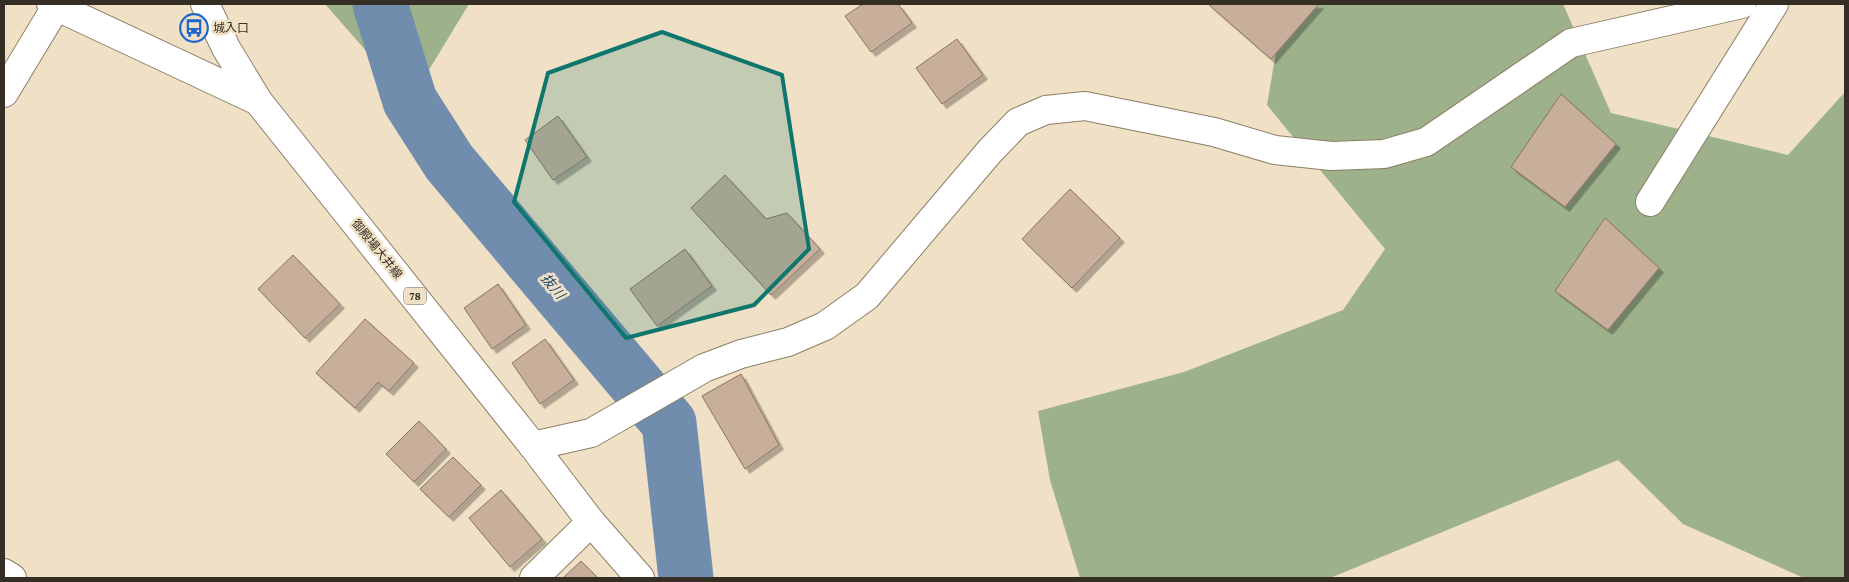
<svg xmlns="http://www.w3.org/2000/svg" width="1849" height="582" font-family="'Crimson Pro','Noto Sans JP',serif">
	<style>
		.forest { fill: #9db18b }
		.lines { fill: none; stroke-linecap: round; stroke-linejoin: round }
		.river { stroke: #718dad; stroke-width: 55 }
		.building { fill: #c8af9c; stroke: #8a7361; filter: url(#shadow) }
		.minor-casing { stroke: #8d7f66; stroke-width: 30 }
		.major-casing { stroke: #8d7f66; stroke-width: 30 }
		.minor { stroke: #fff; stroke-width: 28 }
		.major { stroke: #fff; stroke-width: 28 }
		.marked { fill: #0f766e; fill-opacity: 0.2; stroke: #0f766e; stroke-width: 4; stroke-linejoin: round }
		.labels { text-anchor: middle; stroke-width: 5; stroke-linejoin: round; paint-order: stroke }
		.shield { fill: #f0e0c5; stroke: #6c6354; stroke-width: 1 }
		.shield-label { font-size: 11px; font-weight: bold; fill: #342e24 }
		.poi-label { font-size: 12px; fill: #342e24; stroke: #f0e0c5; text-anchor: start }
		.street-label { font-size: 12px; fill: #342e24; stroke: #f0e0c5 }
		.water-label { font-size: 14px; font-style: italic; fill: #1c4570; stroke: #f0e0c5 }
	</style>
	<defs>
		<filter id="shadow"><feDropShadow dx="4.5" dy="4.5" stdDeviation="0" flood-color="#0004"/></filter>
	</defs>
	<rect width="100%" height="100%" fill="#f0e0c5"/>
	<g class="forest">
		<polygon points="325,4 469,4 410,101"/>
		<polygon points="1284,4 1563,4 1611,113 1788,155 1845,92 1845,578 1804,578 1683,524 1618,460 1330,578 1080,578 1050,480 1038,411 1184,372 1343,310 1385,249 1267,105"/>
	</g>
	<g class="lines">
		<polyline class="river" points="380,4 410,101 449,162 669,423 686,578"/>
	</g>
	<g class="building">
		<polygon points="863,4 898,4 912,23 871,52 845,16"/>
		<polygon points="1208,4 1319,4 1271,59"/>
		<polygon points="957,39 983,75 942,104 916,68"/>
		<polygon points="1561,94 1616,144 1565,207 1511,167"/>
		<polygon points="558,116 587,157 553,180 525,140"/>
		<polygon points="725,175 766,219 787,213 820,249 771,295 691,208"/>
		<polygon points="1070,189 1120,238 1072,288 1022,239"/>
		<polygon points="1605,218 1659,268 1608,330 1555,291"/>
		<polygon points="685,249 712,286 657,326 630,289"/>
		<polygon points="293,255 340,304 305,338 258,289"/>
		<polygon points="498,284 526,325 492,349 464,308"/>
		<polygon points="365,319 414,363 389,391 378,382 355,408 316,373"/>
		<polygon points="545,339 574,380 540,404 512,363"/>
		<polygon points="741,374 779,445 745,469 702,396"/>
		<polygon points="419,421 446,449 414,482 386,454"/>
		<polygon points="453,457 481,485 449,517 420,489"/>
		<polygon points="501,490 542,539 510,567 469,518"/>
		<polygon points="581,561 598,578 563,578"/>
	</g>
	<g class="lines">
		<defs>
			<g id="minor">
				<polyline points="51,4 258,101"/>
				<polyline points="4,93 56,7"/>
				<polyline points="1650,202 1774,4"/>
				<polyline points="533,446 591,433 704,368 741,354 788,342 825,326 867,296 990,151 1018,122 1046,110 1085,106 1214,132 1275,150 1331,156 1384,154 1426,142 1571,43 1742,4"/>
				<polyline points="4,573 12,578"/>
				<polyline points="534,578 591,522"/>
			</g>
			<polyline id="major" points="205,4 226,48 258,101 533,446 591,522 640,578"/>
		</defs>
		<use href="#minor" class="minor-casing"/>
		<use href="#major" class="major-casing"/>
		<use href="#minor" class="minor"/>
		<use href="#major" class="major"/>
	</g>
	<path class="marked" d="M662,32L782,75L809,249L754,305L626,338L514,202L548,73Z"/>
	<defs>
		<symbol id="bus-ring" viewBox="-11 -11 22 22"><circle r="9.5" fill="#f0e0c5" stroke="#1e65d0" stroke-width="1.5"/><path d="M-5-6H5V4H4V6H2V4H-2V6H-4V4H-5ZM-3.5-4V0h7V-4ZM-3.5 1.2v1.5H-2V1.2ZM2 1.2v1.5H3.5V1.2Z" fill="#1e65d0"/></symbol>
	</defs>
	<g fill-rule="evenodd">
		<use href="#bus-ring" x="178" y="12" width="32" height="32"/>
	</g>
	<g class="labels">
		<rect class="shield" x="404" y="287.5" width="22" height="17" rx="4"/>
		<g class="shield-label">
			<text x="415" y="300">78</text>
		</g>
		<g class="poi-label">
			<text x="213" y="32">城入口</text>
		</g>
		<g class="street-label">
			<text transform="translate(377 249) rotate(51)" y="4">御殿場大井線</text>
		</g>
		<g class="water-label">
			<text transform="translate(553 286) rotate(50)" y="5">抜川</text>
		</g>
	</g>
	<rect width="1849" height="582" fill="none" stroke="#342e24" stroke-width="10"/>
</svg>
